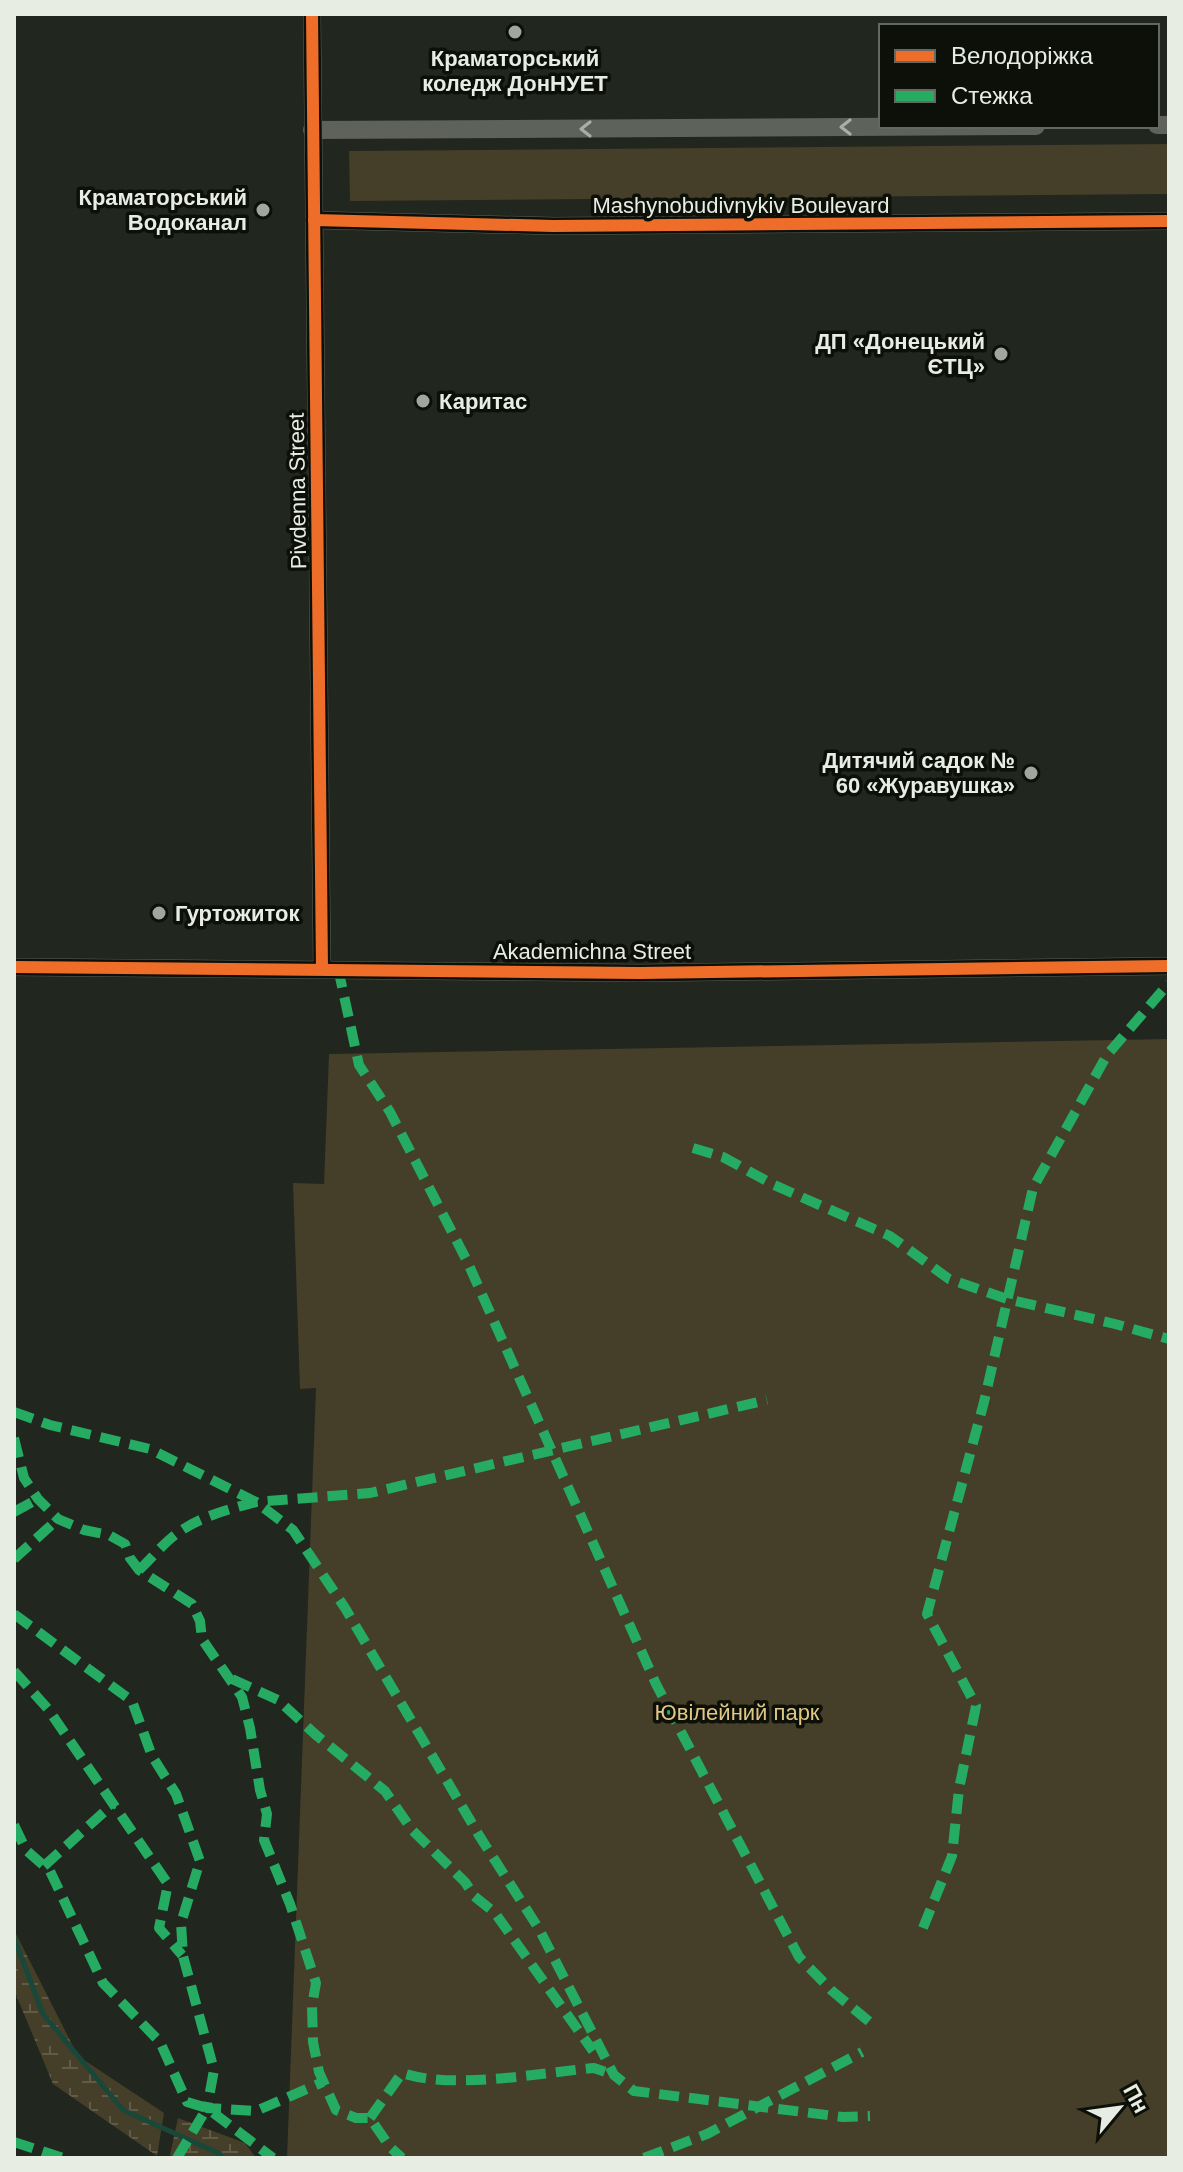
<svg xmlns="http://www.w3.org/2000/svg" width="1183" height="2172" font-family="Helvetica,sans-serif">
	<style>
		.green { fill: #453e28 }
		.wetland { fill: url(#wetland-marsh) }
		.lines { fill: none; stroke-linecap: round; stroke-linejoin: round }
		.stream { stroke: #18483a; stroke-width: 5 }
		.minor { stroke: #5f625c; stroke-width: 18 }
		.quiet { stroke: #26ab63; stroke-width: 10; stroke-dasharray: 20 10; stroke-linecap: butt }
		.cycleway-casing { stroke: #0d1009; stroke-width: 17 }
		.cycleway { stroke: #ee6e29; stroke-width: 12 }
		.oneway { stroke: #aaaea6 }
		.poi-dot { fill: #a2a79e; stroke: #0d1009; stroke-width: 3 }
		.labels { text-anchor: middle; stroke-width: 7; stroke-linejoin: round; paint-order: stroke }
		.poi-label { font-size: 22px; font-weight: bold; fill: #e8ede3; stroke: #0d1009; text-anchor: end }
		.street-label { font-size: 22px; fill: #e8ede3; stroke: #0d1009 }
		.park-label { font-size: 22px; fill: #e0c884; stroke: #0d1009 }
	</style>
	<defs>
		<pattern id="wetland-marsh" width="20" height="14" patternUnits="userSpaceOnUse" patternTransform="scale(2)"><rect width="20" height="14" fill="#453e28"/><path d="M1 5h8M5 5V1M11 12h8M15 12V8" fill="none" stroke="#605a47"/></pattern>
	</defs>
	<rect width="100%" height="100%" fill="#21261e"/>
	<g class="green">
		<polygon points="1169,144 1169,194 350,201 349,151"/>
		<polygon points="1169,1039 1169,2158 287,2158 316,1388 300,1389 293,1183 324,1184 329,1054"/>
	</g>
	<g class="wetland">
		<polygon points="14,1930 78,2056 164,2113 157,2156 53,2084 14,1990"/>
		<polygon points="178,2118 245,2143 256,2158 173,2158 170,2155"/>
	</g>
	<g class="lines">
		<polyline class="stream" points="14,1938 43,2014 123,2110 218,2153 223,2158"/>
		<g class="minor">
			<polyline points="312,14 322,968"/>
			<polyline points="1157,125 1169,125"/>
			<polyline points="312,130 1036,126"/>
			<polyline points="314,220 553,226 1169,221"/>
			<polyline points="14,967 640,973 1169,966"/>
		</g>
		<g class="quiet">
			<polyline points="338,968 359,1065 390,1112 467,1261 656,1684 799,1957 831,1990 872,2024"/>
			<polyline points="693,1148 723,1157 774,1185 890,1236 949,1279 1007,1299 1115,1324 1169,1339"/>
			<polyline points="14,1412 50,1425 150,1449 256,1502 293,1530 345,1608 480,1837 539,1929 614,2075 634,2091 843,2117 870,2116"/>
			<polyline points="14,1438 24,1478 38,1499 58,1519 84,1530 109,1535 125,1544 130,1558 139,1570 192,1604 200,1621 202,1639 242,1697 250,1728 260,1790 267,1814 264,1840 290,1904 316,1983 312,2006 313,2042 319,2072 336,2110 356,2118 370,2118 390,2147 402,2158"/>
			<polyline points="14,1512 38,1499"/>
			<polyline points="14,1559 58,1519"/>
			<path d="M139,1570C151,1559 162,1545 175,1535C198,1517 229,1509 256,1502L370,1493L767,1400"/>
			<polyline points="14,1614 132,1701 152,1756 176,1794 200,1861 181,1923 183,1956 214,2070 207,2108 256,2111 323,2082"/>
			<polyline points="14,1671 48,1709 168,1884 159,1928 182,1955"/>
			<polyline points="232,1679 278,1700 316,1735 385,1791 412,1830 465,1882 474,1896 495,1913 593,2051"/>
			<polyline points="14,1825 26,1850 50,1871 103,1983 160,2042 187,2102 207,2108 273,2158"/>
			<polyline points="44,1866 113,1804"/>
			<polyline points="923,1928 952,1856 959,1789 976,1706 927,1614 984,1402 1033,1188 1107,1055 1169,983"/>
			<path d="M370,2118L402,2073C454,2090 538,2073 594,2068L614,2075"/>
			<polyline points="14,2142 63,2158"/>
			<polyline points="177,2158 207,2108"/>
			<polyline points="644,2158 707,2134 862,2052"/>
		</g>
		<defs>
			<g id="cycleway">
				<polyline points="312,14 322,968"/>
				<polyline points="314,220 553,226 1169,221"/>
				<polyline points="14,967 640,973 1169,966"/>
			</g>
		</defs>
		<use href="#cycleway" class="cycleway-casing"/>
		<use href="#cycleway" class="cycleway"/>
	</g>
	<defs><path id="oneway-chevron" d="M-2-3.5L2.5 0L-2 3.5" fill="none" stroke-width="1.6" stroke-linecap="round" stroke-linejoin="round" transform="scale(2)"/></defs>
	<g class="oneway">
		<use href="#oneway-chevron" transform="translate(846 127) rotate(180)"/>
		<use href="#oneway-chevron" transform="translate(586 129) rotate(180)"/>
	</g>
	<g class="poi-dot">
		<circle cx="515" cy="32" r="8"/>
		<circle cx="263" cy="210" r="8"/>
		<circle cx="1001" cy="354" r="8"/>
		<circle cx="423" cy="401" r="8"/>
		<circle cx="1031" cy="773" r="8"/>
		<circle cx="159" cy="913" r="8"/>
	</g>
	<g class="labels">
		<g class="poi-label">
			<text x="515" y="66" text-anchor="middle">Краматорський<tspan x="515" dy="25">коледж ДонНУЕТ</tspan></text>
			<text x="247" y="205">Краматорський<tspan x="247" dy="25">Водоканал</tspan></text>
			<text x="985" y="349">ДП «Донецький<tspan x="985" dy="25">ЄТЦ»</tspan></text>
			<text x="439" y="409" text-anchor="start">Каритас</text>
			<text x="1015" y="768">Дитячий садок №<tspan x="1015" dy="25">60 «Журавушка»</tspan></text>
			<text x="175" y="921" text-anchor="start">Гуртожиток</text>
		</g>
		<g class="street-label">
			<text x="741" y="213">Mashynobudivnykiv Boulevard</text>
			<text transform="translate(297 491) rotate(-91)" y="8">Pivdenna Street</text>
			<text x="592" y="959">Akademichna Street</text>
		</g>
		<g class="park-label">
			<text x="737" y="1720">Ювілейний парк</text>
		</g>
	</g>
	<rect width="1183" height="2172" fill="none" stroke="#e8ede3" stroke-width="32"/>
	<rect x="879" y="24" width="280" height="104" fill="#0d1009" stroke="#656860" stroke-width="2"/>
	<rect x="895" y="50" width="40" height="12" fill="#ee6e29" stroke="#656860" stroke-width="2"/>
	<text x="951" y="64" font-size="24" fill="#e8ede3">Велодоріжка</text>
	<rect x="895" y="90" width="40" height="12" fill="#26ab63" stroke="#656860" stroke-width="2"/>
	<text x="951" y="104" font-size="24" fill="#e8ede3">Стежка</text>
	<g transform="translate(1119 2108) rotate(61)" stroke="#0d1009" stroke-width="6" paint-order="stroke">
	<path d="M0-6L14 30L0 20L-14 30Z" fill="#e8ede3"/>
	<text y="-12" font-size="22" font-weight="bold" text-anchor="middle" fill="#e8ede3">Пн</text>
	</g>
</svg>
